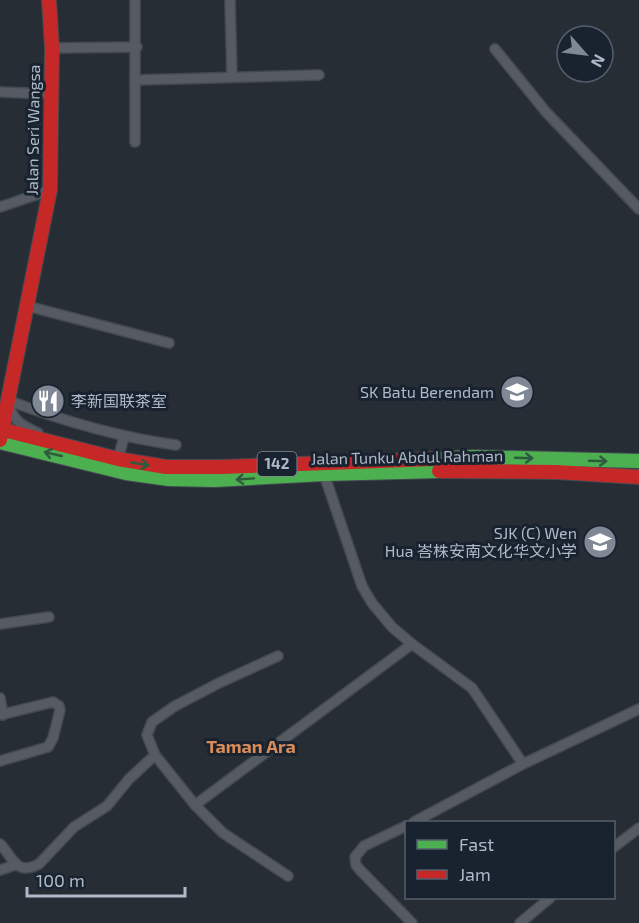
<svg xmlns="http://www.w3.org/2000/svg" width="639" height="923" font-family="'Exo 2','Noto Sans SC',sans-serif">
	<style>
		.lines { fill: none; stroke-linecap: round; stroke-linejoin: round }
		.street-casing { stroke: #444950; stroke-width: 12 }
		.fast-casing { stroke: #444950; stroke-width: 16 }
		.jam-casing { stroke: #444950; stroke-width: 16 }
		.street { stroke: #565b63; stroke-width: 9 }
		.fast { stroke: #4caf50; stroke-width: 14 }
		.jam { stroke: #c62828; stroke-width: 14 }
		.oneway { stroke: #2d5b3d }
		.labels { text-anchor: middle; stroke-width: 6; stroke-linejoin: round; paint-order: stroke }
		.shield { fill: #192330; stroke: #828c9a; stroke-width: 1.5 }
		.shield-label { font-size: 15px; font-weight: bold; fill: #afb9c7 }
		.street-label { font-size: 16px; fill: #afb9c7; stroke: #192330 }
		.poi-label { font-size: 16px; fill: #afb9c7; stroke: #192330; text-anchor: end }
		.neighbourhood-label { font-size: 18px; font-weight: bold; fill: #d98c58; stroke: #192330 }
	</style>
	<rect width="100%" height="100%" fill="#262d35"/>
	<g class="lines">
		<defs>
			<g id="street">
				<polyline points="135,0 135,142"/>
				<polyline points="230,0 232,77"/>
				<polyline points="52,48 137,47"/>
				<polyline points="495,49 546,112 639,209"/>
				<polyline points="137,80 319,75"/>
				<polyline points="0,92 51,94"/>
				<polyline points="0,207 50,190"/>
				<polyline points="27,306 169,343"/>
				<path d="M7,400C63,421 117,437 176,445"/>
				<path d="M9,405C14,422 23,426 38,433"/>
				<polyline points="118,459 124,437"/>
				<polyline points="324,474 362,586 372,603 392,627 412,644 472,688 523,764"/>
				<polyline points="0,624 49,617"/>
				<polyline points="278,656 219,683 175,706 152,722 147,735 155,755 195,805 223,833 288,876"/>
				<polyline points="0,698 3,715"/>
				<polyline points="0,715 53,702 59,706 60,710 53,738 48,747 0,761"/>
				<polyline points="195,805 412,644"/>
				<polyline points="414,822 523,764 639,709"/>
				<polyline points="406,826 364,846 355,857 356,865 360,870 412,923"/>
				<path d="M0,844C14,858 15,876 39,864L74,827L107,806L129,779L155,755"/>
				<polyline points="614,847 639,828"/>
				<polyline points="0,870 15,865"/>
				<polyline points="520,923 550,898"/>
			</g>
			<g id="fast">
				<polyline points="0,442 126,473 169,479 215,480 324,474 439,471"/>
				<polyline points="433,459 473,457 639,461"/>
			</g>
			<g id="jam">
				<polyline points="0,429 118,459 166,467 221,467 433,459"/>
				<polyline points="0,440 50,190 52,48 49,0"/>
				<polyline points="439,471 556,472 639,477"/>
			</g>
		</defs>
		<use href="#street" class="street-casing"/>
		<use href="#fast" class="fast-casing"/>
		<use href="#jam" class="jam-casing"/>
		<use href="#street" class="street"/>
		<use href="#fast" class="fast"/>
		<use href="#jam" class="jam"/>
	</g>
	<defs><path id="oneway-shaft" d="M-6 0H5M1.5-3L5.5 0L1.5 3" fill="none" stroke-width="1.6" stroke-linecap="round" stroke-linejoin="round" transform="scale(1.5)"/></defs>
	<g class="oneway">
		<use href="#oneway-shaft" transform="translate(53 454) rotate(-167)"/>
		<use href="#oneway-shaft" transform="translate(524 458) rotate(2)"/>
		<use href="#oneway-shaft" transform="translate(598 461) rotate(2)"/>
		<use href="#oneway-shaft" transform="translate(140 464) rotate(10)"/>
		<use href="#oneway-shaft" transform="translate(245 479) rotate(176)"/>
	</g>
	<defs>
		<symbol id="school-disc" viewBox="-11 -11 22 22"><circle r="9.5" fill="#7f8894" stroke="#192330"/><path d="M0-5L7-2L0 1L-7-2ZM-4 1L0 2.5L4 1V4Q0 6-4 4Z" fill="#fff"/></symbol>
		<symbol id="restaurant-disc" viewBox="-11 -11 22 22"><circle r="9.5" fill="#7f8894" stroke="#192330"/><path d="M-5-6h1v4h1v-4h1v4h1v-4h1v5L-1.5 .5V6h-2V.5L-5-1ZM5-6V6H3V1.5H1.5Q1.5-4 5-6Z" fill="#fff"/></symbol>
	</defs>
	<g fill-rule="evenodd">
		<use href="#school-disc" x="498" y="373" width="38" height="38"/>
		<use href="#restaurant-disc" x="29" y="382" width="38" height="38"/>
		<use href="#school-disc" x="581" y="523" width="38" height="38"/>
	</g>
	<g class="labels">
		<rect class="shield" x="257.5" y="452" width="39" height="24" rx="4.5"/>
		<g class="shield-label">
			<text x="277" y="469">142</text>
		</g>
		<g class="street-label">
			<text transform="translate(33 130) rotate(-89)" y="6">Jalan Seri Wangsa</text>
			<text transform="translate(407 457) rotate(-1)" y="6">Jalan Tunku Abdul Rahman</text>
		</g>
		<g class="poi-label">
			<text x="494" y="398">SK Batu Berendam</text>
			<text x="71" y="407" text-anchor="start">李新国联茶室</text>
			<text x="577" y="539">SJK (C) Wen<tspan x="577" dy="18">Hua 峇株安南文化华文小学</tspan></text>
		</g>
		<g class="neighbourhood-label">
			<text x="251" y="753">Taman Ara</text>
		</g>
	</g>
	<rect x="405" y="821" width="210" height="78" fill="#192330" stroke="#555f6c" stroke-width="1.5"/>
	<rect x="417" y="840" width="30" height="9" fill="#4caf50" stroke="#555f6c" stroke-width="1.5"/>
	<text x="459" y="851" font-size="18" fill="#afb9c7">Fast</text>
	<rect x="417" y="870" width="30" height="9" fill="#c62828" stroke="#555f6c" stroke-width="1.5"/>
	<text x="459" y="881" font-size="18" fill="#afb9c7">Jam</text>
	<g transform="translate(585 54) rotate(118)"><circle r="28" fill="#192330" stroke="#555f6c" stroke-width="1.5"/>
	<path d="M0-4.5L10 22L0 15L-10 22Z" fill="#7f8894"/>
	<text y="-9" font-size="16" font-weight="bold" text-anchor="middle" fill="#afb9c7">N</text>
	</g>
	<path d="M27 887v9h158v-9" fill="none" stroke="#afb9c7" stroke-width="3"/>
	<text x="36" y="887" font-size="18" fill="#afb9c7" stroke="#192330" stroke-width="4.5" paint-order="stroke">100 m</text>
</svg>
